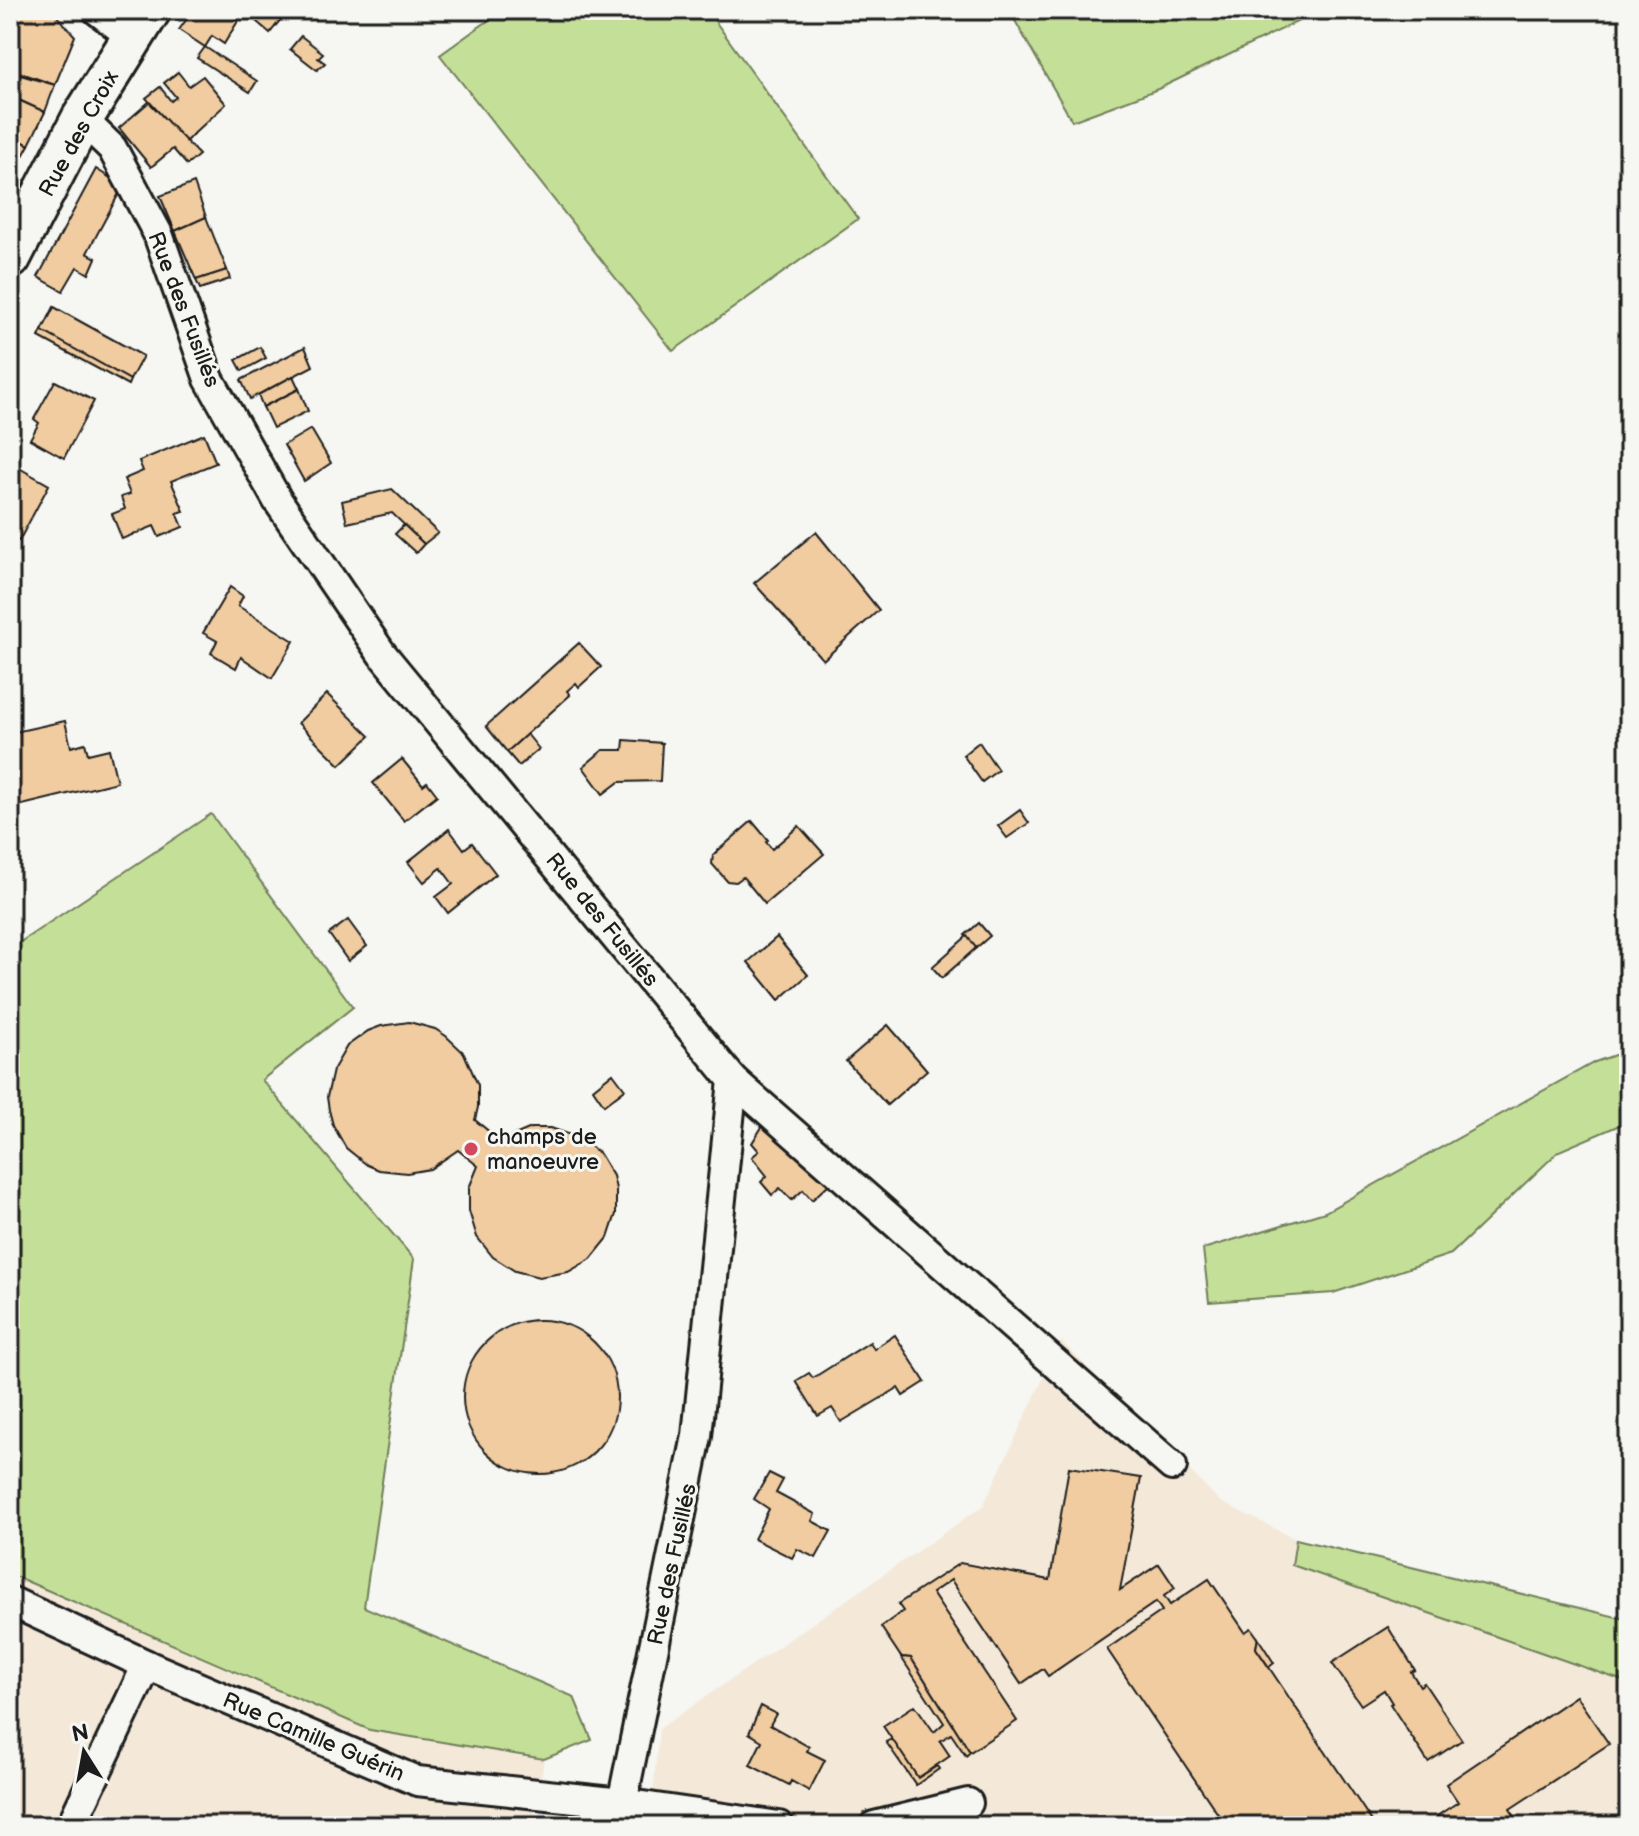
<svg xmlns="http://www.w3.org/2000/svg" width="1639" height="1836" font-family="'Balsamiq Sans',sans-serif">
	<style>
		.built { fill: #f4e9d9 }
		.green { fill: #c4e098; stroke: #707e5a; stroke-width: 2 }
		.building { fill: #f0cca0; stroke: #1c1c1c; stroke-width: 2 }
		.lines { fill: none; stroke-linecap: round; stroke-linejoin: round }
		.minor-casing { stroke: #1c1c1c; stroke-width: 34 }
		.secondary-casing { stroke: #1c1c1c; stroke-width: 46 }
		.minor { stroke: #f6f6f2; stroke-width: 28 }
		.secondary { stroke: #f6f6f2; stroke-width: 40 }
		.poi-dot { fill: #d1495b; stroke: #f6f6f2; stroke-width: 3 }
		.labels { text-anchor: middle; stroke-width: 6; stroke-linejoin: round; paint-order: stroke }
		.street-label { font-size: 22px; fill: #1c1c1c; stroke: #f6f6f2 }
		.poi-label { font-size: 22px; fill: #1c1c1c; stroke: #f6f6f2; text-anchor: start }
	</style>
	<rect width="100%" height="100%" fill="#f6f6f2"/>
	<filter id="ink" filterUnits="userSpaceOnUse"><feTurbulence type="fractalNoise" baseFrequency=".0125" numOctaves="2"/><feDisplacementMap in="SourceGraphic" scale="16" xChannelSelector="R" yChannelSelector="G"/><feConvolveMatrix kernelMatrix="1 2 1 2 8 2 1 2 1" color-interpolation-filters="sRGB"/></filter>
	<g filter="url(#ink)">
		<g class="built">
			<polygon points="1061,1341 1221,1502 1296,1539 1292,1565 1629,1683 1629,1826 650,1826 659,1729 983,1506"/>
			<polygon points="10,1574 370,1730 544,1759 533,1826 10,1826"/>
		</g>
		<g class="green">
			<polygon points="503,10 707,10 858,219 673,351 440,55"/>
			<polygon points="1009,10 1300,10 1305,18 1158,89 1072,121"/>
			<polygon points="211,814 353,1007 262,1080 414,1259 364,1607 574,1697 592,1740 544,1759 370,1730 10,1574 10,949"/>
			<polygon points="1629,1050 1629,1121 1559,1151 1451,1254 1333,1293 1209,1302 1203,1249 1325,1212 1595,1062"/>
			<polygon points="1296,1539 1629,1620 1629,1683 1292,1565"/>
		</g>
		<g class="building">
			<polygon points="11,10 52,10 75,36 55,85 10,69"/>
			<polygon points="193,10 221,10 238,21 224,44 212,36 205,47 179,30"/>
			<polygon points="243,10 288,10 270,33"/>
			<polygon points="301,36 323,53 318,58 325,63 317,70 290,49"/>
			<polygon points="205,47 257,81 250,92 197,58"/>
			<polygon points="10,72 55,85 45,112 10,96"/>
			<polygon points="178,72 189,86 203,76 226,104 185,142 146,98 160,87 171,101 176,97 164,83"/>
			<polygon points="14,98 45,112 29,145 10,135 10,102 12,103"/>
			<polygon points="149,102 199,155 187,165 173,149 151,167 119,128"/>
			<polygon points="10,135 29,145 10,180"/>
			<polygon points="96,169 123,186 87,253 96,258 89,274 77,267 63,291 38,277"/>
			<polygon points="194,183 206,217 175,231 160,196"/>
			<polygon points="206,217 227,270 196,280 175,231"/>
			<polygon points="227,270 230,279 200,289 196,280"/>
			<polygon points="54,307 143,356 130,380 42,331"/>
			<polygon points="42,331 130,380 128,385 39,337"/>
			<polygon points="260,347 266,358 242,371 236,360"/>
			<polygon points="305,347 313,366 250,399 241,380"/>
			<polygon points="293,376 299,389 263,407 258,395"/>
			<polygon points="55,381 94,401 64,458 30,439 39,423 34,419"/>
			<polygon points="299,389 308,411 273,428 263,407"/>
			<polygon points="311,429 331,463 304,481 284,445"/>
			<polygon points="204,434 216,463 171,481 184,511 177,513 183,527 159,537 154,526 122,539 112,514 125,509 121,497 130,494 124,479 143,471 139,461"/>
			<polygon points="12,464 49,485 19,541 10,536"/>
			<polygon points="392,489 438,533 424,544 392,513 347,523 342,501"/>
			<polygon points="404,525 424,544 416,553 395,534"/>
			<polygon points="816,532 879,610 823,660 754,583"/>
			<polygon points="230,587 243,596 238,606 294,641 272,678 241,657 236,668 211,653 217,641 203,633"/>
			<polygon points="579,643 601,667 579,687 576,683 567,691 570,695 507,752 486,726"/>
			<polygon points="327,694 370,736 340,765 298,723"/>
			<polygon points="65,721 71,747 85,743 88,754 109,749 117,782 10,808 10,733"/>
			<polygon points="527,734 539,749 519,766 507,752"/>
			<polygon points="624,740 662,743 660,781 619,782 603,794 583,767 603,750 623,750"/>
			<polygon points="979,742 998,770 982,782 963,755"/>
			<polygon points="402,759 423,785 427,782 437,795 404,821 373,783"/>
			<polygon points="1020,810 1029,823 1007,838 998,826"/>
			<polygon points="752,821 768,840 766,842 772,849 799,826 824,854 765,904 743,877 736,882 727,881 712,864 713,855"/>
			<polygon points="449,829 464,849 472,843 496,874 448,913 436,897 453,884 441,868 424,882 408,862"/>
			<polygon points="348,920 367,946 348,961 329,934"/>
			<polygon points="979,923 990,936 976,948 965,935"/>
			<polygon points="967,936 976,948 942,978 932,967"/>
			<polygon points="777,937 808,975 779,1000 748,962"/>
			<polygon points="409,1022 435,1029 446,1036 464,1053 478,1085 478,1107 475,1120 501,1141 531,1128 551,1128 582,1139 600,1154 613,1176 616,1189 616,1214 608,1238 591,1259 568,1272 539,1277 515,1271 493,1257 477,1237 469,1211 469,1188 478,1166 458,1150 430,1169 407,1173 379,1170 367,1165 346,1148 333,1125 329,1110 327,1097 333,1070 347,1046 368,1031 381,1026"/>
			<polygon points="888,1025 927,1070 887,1105 846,1061"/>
			<polygon points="613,1073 625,1089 604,1105 593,1089"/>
			<polygon points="767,1119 829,1184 812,1200 803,1190 792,1200 780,1188 772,1195 761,1182 767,1176 752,1157 759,1151 752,1143"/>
			<circle cx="540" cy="1397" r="77"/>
			<polygon points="895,1335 925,1382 903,1396 898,1388 841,1422 832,1408 818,1416 796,1381 809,1373 813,1378 870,1342 874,1349"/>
			<polygon points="1069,1467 1141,1478 1120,1590 1159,1564 1175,1588 1164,1596 1170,1605 1209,1579 1245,1632 1251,1628 1258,1638 1256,1648 1375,1826 1226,1826 1107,1649 1162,1611 1156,1602 1048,1676 1043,1669 1021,1684 951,1580 932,1593 1017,1721 970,1752 911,1658 901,1657 881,1627 903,1611 898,1604 960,1563 1050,1580"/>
			<polygon points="769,1473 783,1480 776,1493 815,1514 812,1521 831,1531 816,1558 797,1549 792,1558 754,1539 769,1509 754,1499"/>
			<polygon points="1388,1627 1415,1670 1411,1672 1420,1686 1424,1683 1462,1740 1428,1762 1390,1704 1392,1703 1384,1690 1361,1705 1332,1663"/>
			<polygon points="1258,1638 1274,1663 1269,1667 1256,1648"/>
			<polygon points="901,1657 911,1658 970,1752 966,1756 951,1734 940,1741 950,1756 918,1778 883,1726 915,1705 934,1732 944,1723"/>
			<polygon points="1576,1696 1609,1744 1510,1809 1521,1826 1444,1826 1437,1816 1458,1802 1446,1784"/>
			<polygon points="761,1706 776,1714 770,1725 809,1747 807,1751 825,1760 809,1791 791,1781 789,1785 750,1765 762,1741 749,1733"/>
			<polygon points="892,1739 918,1778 937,1766 939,1769 916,1785 886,1742"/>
		</g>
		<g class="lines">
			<defs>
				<g id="minor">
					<polyline points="97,10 132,37"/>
					<polyline points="82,119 112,148 158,234 209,379 278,501 382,654 733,1080 697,1436 622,1803 620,1826"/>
					<polyline points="733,1080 1172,1466"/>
					<polyline points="10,1601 147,1665 417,1781 622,1803 779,1826"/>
					<polyline points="71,1826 147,1665"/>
					<polyline points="874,1826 968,1803"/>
				</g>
				<polyline id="secondary" points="10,258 82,119 150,10"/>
			</defs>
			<use href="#minor" class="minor-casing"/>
			<use href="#secondary" class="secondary-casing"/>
			<use href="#minor" class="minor"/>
			<use href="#secondary" class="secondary"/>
		</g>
	</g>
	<circle class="poi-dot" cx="471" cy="1149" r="8"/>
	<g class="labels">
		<g class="street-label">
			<text transform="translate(78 133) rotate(-61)" y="8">Rue des Croix</text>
			<text transform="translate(185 309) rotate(69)" y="8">Rue des Fusillés</text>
			<text transform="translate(603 919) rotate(51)" y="8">Rue des Fusillés</text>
			<text transform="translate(671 1564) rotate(-78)" y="8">Rue des Fusillés</text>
			<text transform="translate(314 1736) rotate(23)" y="8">Rue Camille Guérin</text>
		</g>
		<g class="poi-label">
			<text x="487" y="1144">champs de<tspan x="487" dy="25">manoeuvre</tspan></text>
		</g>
	</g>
	<rect width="1639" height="1836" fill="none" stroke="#f6f6f2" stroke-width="40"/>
	<rect x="20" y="20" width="1599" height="1796" fill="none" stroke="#1c1c1c" stroke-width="3" filter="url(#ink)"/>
	<g transform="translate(84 1752) rotate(349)" stroke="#f6f6f2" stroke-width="6" paint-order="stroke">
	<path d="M0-6L14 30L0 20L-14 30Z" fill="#1c1c1c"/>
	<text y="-12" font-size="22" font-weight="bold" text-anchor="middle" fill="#1c1c1c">N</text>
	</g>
</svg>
